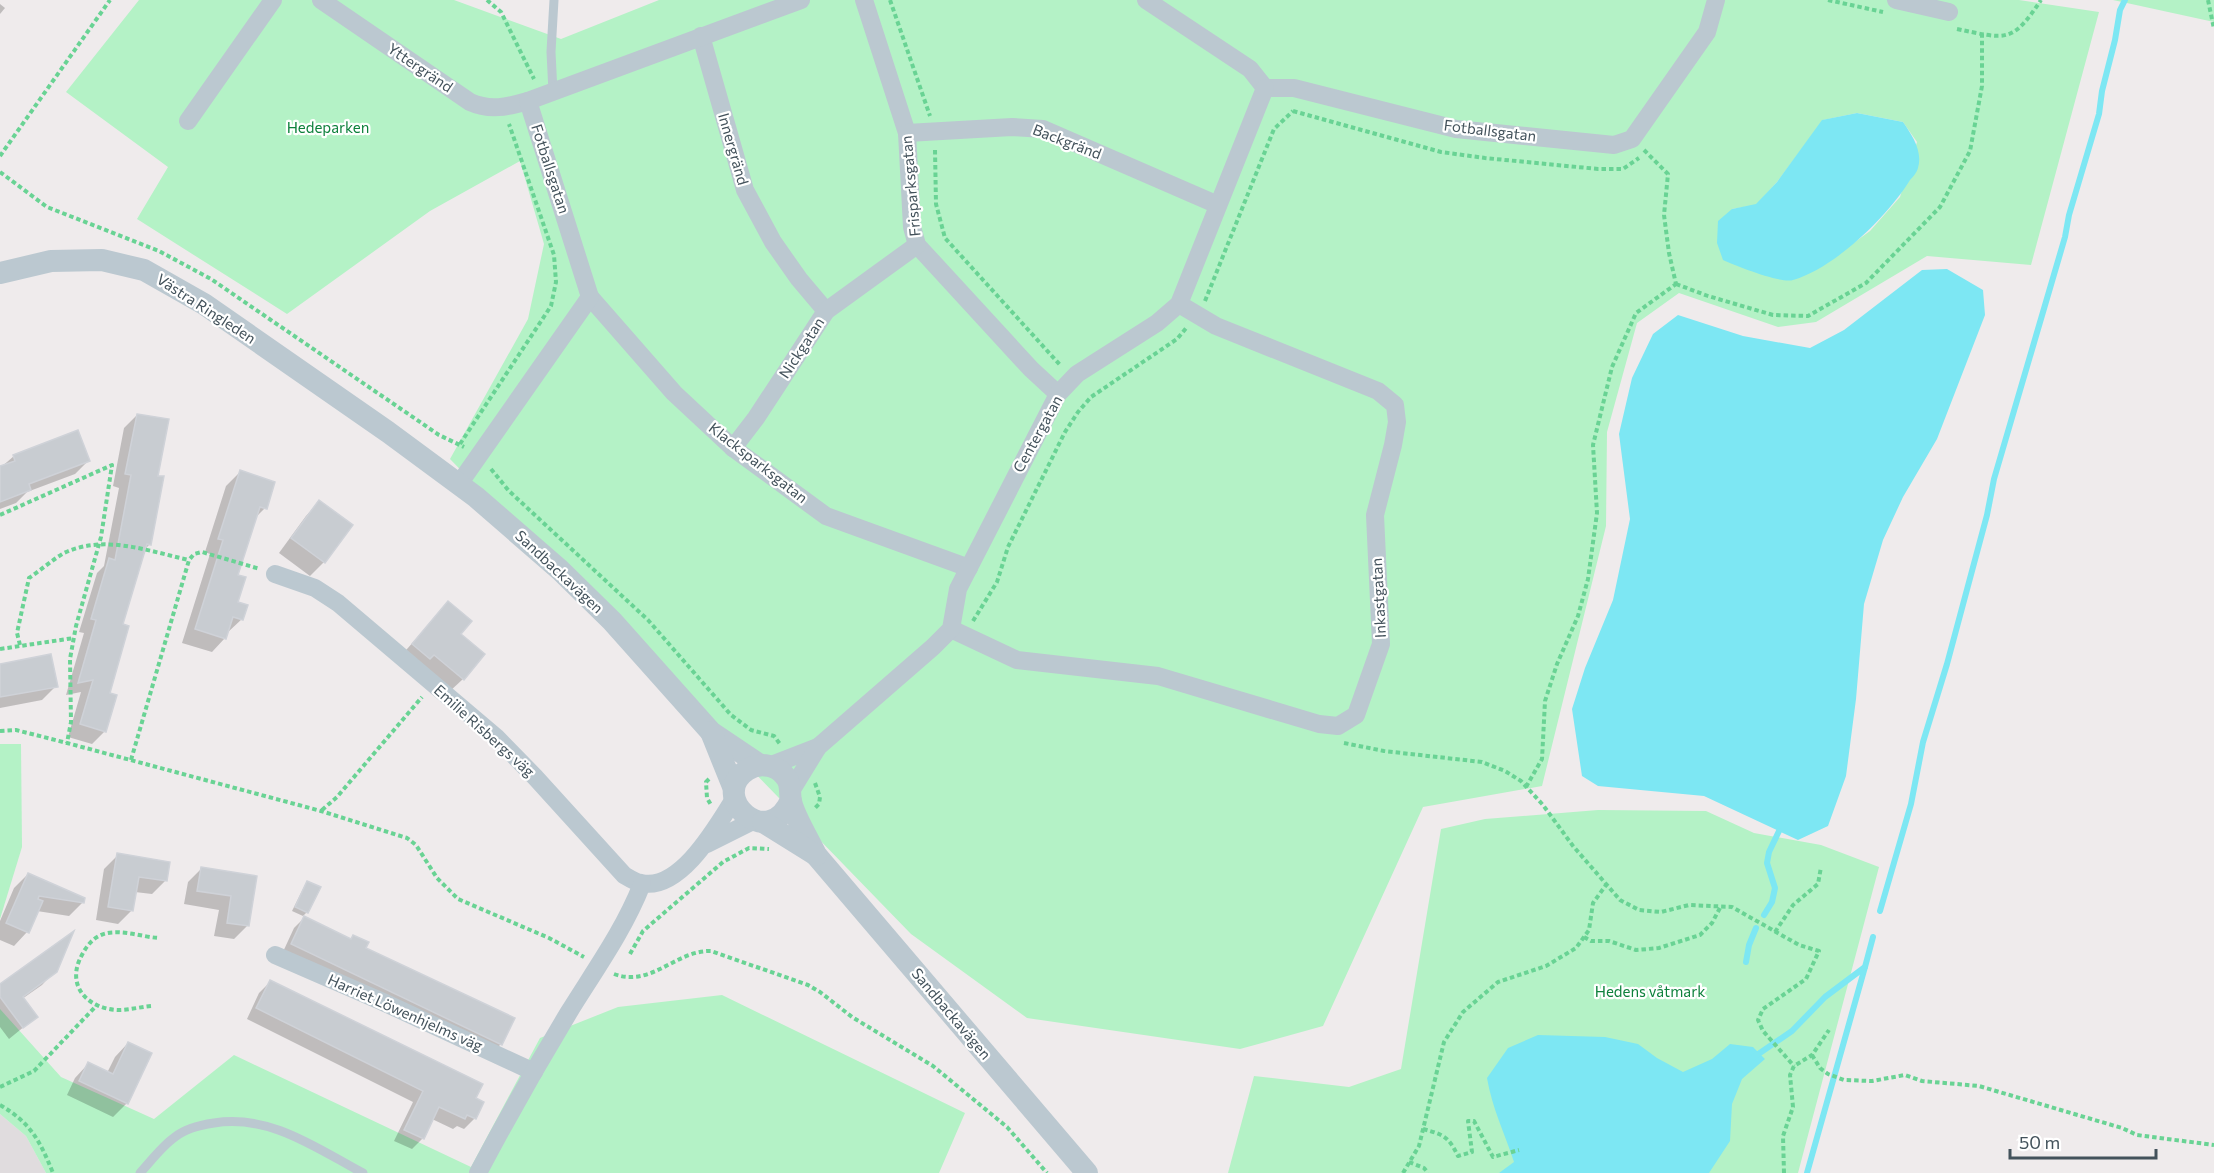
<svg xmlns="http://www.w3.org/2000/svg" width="2214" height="1173" font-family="Commissioner,sans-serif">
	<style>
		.education { fill: #e0dcde }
		.green { fill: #b4f2c6; fill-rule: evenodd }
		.water { fill: #7de7f3 }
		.shadow { fill: #0003 }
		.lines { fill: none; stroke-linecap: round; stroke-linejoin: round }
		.stream { stroke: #7de7f3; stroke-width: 6 }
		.building { fill: #c8ccd1; stroke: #cfd2d8; stroke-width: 1.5 }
		.path { stroke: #69d394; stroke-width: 4; stroke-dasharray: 4.5 3; stroke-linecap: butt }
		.service { stroke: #bbc8d0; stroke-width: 9 }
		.minor { stroke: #bbc8d0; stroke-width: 18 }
		.tertiary { stroke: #bbc8d0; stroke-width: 22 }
		.labels { text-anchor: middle; stroke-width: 4.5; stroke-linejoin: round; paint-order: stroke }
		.street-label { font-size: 15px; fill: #43525b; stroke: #fff }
		.park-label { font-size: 15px; fill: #0e813c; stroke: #fff }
	</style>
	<rect width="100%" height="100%" fill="#efebec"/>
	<polygon class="education" points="0,1114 26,1136 46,1173 0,1173"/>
	<g class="green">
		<path d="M139,0H454L561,39L659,0H2019L2099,12L2031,265L1927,256L1816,322L1778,327L1679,293L1637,323L1607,432L1606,526L1542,786L1423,807L1323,1026L1240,1049L1027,1018L911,934L450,459L528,319L544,244L520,161L430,211L287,314L137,219L168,167L66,92ZM1857,113L1903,122L1917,142L1900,197L1870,231L1822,266L1732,209L1756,205L1777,182L1823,120Z"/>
		<polygon points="2113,0 2214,0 2214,22"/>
		<polygon points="0,744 21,744 22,847 0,919"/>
		<polygon points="1598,810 1706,811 1754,833 1821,845 1879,867 1798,1173 1228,1173 1254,1076 1349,1087 1401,1069 1441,829 1485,819"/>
		<polygon points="722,995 965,1113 939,1173 46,1173 26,1136 0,1114 0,1009 61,1077 154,1119 234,1055 471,1167 540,1038 618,1007"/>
	</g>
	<g class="water">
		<path d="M1857,113L1903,122C1912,135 1923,151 1918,168C1917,172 1913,177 1910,180C1888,216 1835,268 1793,280C1782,284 1736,266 1723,260L1717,243L1718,221L1732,209L1756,204L1777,182L1822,120Z"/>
		<polygon points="1947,269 1983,290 1985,315 1937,439 1903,497 1883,540 1864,604 1856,699 1846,776 1828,826 1798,840 1704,796 1598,786 1582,776 1572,709 1585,668 1613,600 1630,519 1619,434 1632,378 1653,334 1678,315 1743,336 1810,348 1844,330 1922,270"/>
		<path d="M1538,1035L1605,1037L1638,1044L1657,1058L1683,1072L1712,1059L1730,1044L1753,1047L1765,1059L1742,1079L1732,1104L1730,1141L1709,1173H1499L1514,1162C1505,1134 1492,1108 1487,1078L1508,1048Z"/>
	</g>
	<g class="shadow">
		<polygon points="0,4 5,8 0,14"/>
		<polygon points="137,415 156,477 150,544 144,550 122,625 108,694 105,731 92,744 68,737 81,692 66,695 84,633 79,632 97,573 104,566 119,488 113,486 124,428"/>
		<polygon points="14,456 88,461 75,474 27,492 16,503 0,509 0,468"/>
		<polygon points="240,472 265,508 254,519 236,576 236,603 242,619 227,633 225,638 212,652 182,643 210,554 205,552 226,486"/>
		<polygon points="319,502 324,562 310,576 279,553 306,516"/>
		<polygon points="448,603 458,634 463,679 449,692 399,658"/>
		<polygon points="0,665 56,686 42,700 0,708"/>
		<polygon points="118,855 165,881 152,894 135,892 132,910 118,924 96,920 104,869"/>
		<polygon points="202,868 255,877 247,926 234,939 214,936 219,910 184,904 188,882"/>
		<polygon points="28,874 83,902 69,916 37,911 27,932 14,946 0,940 0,921 14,888"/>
		<polygon points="308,883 307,912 303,916 292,911 304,887"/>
		<polygon points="304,918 364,949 501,1044 491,1054 282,954 294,928"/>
		<polygon points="55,971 42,985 22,999 36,1017 9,1039 0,1027 0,986"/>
		<polygon points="270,982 475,1118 464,1129 457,1126 453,1129 432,1119 423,1138 412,1149 394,1141 413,1102 247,1019 259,993"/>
		<polygon points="128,1043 150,1054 127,1103 113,1117 67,1095 75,1078 88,1064 107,1073 115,1057"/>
	</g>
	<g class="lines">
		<g class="stream">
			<polyline points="1880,911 1911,804 1923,742 1947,664 1987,515 1994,479 2065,237 2069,215 2099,114 2102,91 2115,40 2120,10 2125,0"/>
			<polyline points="1764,915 1772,902 1775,888 1767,863 1769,852 1779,831"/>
			<polyline points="1746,962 1749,945 1756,928"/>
			<polyline points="1754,1057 1792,1031 1825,997 1865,967 1873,937"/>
			<polyline points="1807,1173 1865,967"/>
		</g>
	</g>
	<g class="building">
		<polygon points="137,414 169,419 158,476 164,476 151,545 147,544 123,624 129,626 110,693 117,695 106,732 80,724 93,680 78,683 96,620 91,619 109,558 115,560 131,475 125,474"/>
		<polygon points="78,430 90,461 29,484 31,490 0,502 0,466 15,461 13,455"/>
		<polygon points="240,470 275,482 267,509 260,507 238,575 246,577 238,602 248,605 243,620 233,617 226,639 195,629 223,540 218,539"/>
		<polygon points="319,500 353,525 325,563 291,538"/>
		<polygon points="448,601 472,621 461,634 485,654 464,680 434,655 430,659 412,644"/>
		<polygon points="51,654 58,687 0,697 0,664"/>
		<polygon points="117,853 170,862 167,881 139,877 133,911 108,907"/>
		<polygon points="201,867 257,876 249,926 227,923 231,896 197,891"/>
		<polygon points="28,873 85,898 84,903 39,896 38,899 43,901 29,933 6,923"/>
		<polygon points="307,881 321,887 308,913 295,907"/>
		<polygon points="304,916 351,939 353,935 369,942 366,948 515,1018 502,1045 291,944"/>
		<polygon points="74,931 57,972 23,997 38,1017 23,1028 0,997 0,984"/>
		<polygon points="270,980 483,1084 476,1098 484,1102 476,1119 467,1115 465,1119 439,1107 424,1139 404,1130 423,1091 256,1008"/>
		<polygon points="128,1042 152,1053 128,1104 79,1081 88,1062 113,1074"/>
	</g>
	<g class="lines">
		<g class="path">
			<polyline points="487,0 501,12 534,79"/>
			<polyline points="890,0 930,116"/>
			<polyline points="1828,0 1883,12"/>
			<polyline points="2208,0 2214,29"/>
			<path d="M1957,29C2006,39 2012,44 2041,0"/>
			<polyline points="1293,111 1441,152 1485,158 1598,169 1623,169 1639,158"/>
			<polyline points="935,150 936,204 945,238 1061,366"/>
			<polyline points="1644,150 1668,174 1664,215 1669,253 1676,284"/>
			<polyline points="0,156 110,0"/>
			<polyline points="0,172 47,207 159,251 211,279 439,435 464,447"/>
			<polyline points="1676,284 1708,296 1773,315 1808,316 1866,283 1940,207 1970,151 1982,86 1982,34"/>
			<polyline points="1205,301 1274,129 1293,111"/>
			<polyline points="460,444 551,306 556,282 554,255 509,124"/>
			<polyline points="491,469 509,491 648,620 731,715 751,730 774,736 780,744"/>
			<polyline points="0,515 112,465 101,537 76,626 70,659 71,722 67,743"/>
			<polyline points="973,621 997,582 1008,547 1065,432 1078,412 1091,397 1177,339 1187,327"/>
			<path d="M20,645L17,633L29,578C41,570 52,560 64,553C104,534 148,551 189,560"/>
			<polyline points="0,649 74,638"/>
			<polyline points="0,731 16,730 67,743 321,811 407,838 416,845 437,878 458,899 549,938 584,957"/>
			<polyline points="1344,743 1384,751 1482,762 1505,771 1521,781 1543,805 1573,846 1620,900 1639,910 1661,912 1689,905 1732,907 1799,945 1819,951 1806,979 1763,1009 1758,1020 1763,1031 1794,1066"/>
			<polyline points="131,760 189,560 194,554 202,552 260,569"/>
			<polyline points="709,779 706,782 707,798 711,805"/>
			<polyline points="815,783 820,797 819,804 815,808"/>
			<polyline points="1526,787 1542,759 1545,701 1557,664 1578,616 1588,579 1597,513 1593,445 1612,367 1636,313 1676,284"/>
			<polyline points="322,810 337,797 422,697"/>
			<polyline points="1775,932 1793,905 1818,884 1821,867"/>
			<polyline points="1584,937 1591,941 1609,941 1636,950 1659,948 1700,935 1712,923 1721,906"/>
			<polyline points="630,954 643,931 723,862 749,848 769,849"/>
			<path d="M614,974C651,988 676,950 711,951L808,985L820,992L852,1017L933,1066L1007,1127L1047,1173"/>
			<path d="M151,1006C140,1007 129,1010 118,1010C90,1009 68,989 79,961C83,952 89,941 99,936C116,927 141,937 159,938"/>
			<polyline points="1812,1055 1820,1068 1828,1074 1844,1080 1872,1081 1905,1075 1922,1081 1979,1086 2122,1128 2137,1135 2214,1145"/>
			<polyline points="0,1087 34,1071 98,1004"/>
			<path d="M0,1105C31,1123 40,1141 53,1173"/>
			<path d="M1423,1129C1444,1135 1448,1136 1458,1156L1472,1152L1468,1121H1474L1493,1157L1519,1150"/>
			<polyline points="1409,1162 1424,1168 1428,1173"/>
			<polyline points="1403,1173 1419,1146 1444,1042 1463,1012 1498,982 1546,966 1576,948 1589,930 1593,903 1606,885"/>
			<polyline points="1784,1173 1783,1136 1793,1107 1790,1075 1794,1066 1812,1055 1829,1030"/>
		</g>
		<g class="service">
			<polyline points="553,92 551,52 554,0"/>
			<path d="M140,1173C151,1161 162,1146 175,1137C186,1128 200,1125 214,1123C270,1114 316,1148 363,1173"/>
		</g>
		<g class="minor">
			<path d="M321,0L470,102C490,111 507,107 528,101"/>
			<polyline points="864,0 907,133 912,227 917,245 1031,369 1058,394"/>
			<polyline points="1146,0 1250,69 1265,88 1294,88 1456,129 1614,145 1632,139 1707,32 1716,0"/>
			<polyline points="1896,0 1949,12"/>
			<polyline points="701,36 745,190 773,242 799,279 826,311"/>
			<polyline points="188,121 273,0"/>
			<polyline points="907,133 1012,127 1043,129 1218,205"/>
			<polyline points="590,297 674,393 733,448 826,516 969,568"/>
			<polyline points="733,448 756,418 826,311 917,245"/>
			<polyline points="459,484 590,297 528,101 801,0"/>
			<path d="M275,574L315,588L338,603L496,737L535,777L624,875C629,878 635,882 641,883C680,892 717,826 734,799"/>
			<polyline points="951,629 1017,660 1158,676 1319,724 1338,726 1356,715 1381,644 1375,515 1393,445 1397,422 1395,405 1378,391 1216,326 1179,304"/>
			<polyline points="769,766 818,747"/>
			<polyline points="791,791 818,747 933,647 951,629 958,589 1058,394 1077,374 1157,323 1179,304 1265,88"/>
			<polyline points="707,844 753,821"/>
			<polyline points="275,955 383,1002 534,1072"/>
			<path d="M478,1173C507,1118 537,1065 569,1012C595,970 624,930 642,884"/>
		</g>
		<g class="tertiary">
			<polyline points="0,273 51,261 102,260 144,270 204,304 388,432 476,497 560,570 612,621 711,732 760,765"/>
			<polyline points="711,732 734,789"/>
			<path d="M791,800C768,853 707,796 747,770C753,766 761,764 769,766C774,767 780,770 784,775C792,783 789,791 791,801C793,814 810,842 816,855L1087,1173"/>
			<polyline points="763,822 816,855"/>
		</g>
	</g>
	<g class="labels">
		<g class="street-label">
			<text transform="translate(420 68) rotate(34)" y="5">Yttergränd</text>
			<text transform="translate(1490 131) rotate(7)" y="5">Fotballsgatan</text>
			<text transform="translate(1067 142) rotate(21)" y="5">Backgränd</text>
			<text transform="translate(733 149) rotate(74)" y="5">Innergränd</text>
			<text transform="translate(550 169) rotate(72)" y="5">Fotballsgatan</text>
			<text transform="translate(911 186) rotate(-95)" y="5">Frisparksgatan</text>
			<text transform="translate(206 309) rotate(33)" y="5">Västra Ringleden</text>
			<text transform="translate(802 348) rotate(-57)" y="5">Nickgatan</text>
			<text transform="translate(1038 434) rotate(-61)" y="5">Centergatan</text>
			<text transform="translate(758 463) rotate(38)" y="5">Klacksparksgatan</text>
			<text transform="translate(559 572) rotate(43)" y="5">Sandbackavägen</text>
			<text transform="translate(1379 598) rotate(-93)" y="5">Inkastgatan</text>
			<text transform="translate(484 731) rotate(42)" y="5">Emilie Risbergs väg</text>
			<text transform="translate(405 1013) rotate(24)" y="5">Harriet Löwenhjelms väg</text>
			<text transform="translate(951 1014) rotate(50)" y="5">Sandbackavägen</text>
		</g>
		<g class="park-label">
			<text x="328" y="133">Hedeparken</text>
			<text x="1650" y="997">Hedens våtmark</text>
		</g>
	</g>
	<path d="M2010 1149v9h146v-9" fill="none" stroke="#43525b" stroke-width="3"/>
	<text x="2019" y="1149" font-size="18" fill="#43525b" stroke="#ffffff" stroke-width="4.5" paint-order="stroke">50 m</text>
</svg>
